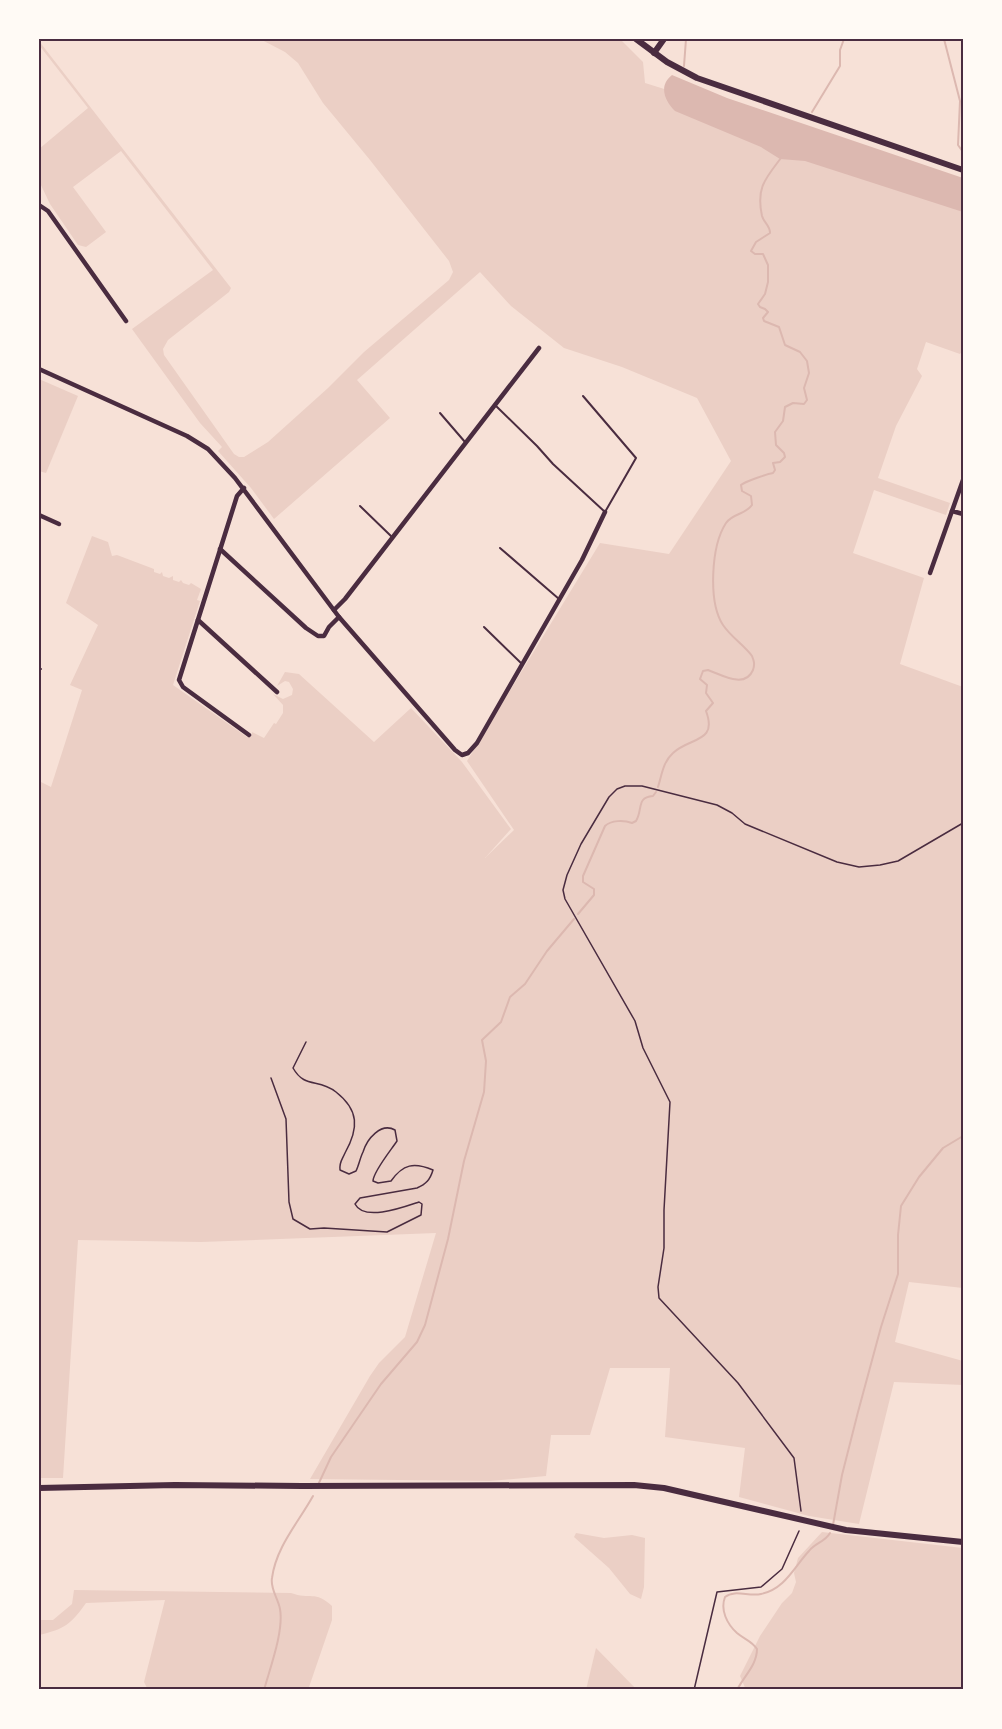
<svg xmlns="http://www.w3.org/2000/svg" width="1002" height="1729" font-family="'Asap Condensed',sans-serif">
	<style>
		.green { fill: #ebcfc5 }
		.water { fill: #dcb8b0 }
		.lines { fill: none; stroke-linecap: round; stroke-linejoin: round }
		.stream { stroke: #dcb8b0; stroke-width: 2 }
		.path { stroke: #4a2c40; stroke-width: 1.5 }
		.service { stroke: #4a2c40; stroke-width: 2 }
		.minor { stroke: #4a2c40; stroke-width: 4.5 }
		.tertiary { stroke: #4a2c40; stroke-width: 6 }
		.neatline { fill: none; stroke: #4a2c40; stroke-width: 2 }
	</style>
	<rect width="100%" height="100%" fill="#f7e1d7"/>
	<g class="green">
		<polygon points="260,39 620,39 643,62 645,83 963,182 963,350 960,354 926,342 917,369 922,376 896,426 878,478 950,503 946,515 874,490 853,553 924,578 900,664 963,687 963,1288 909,1282 895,1342 963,1361 963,1385 894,1382 859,1524 809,1516 739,1497 745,1448 665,1437 670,1368 610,1368 590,1435 551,1435 546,1476 490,1481 310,1479 370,1376 379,1363 405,1337 436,1233 201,1242 78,1240 63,1478 39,1478 39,781 51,787 82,690 70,685 98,625 66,603 92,536 108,542 112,556 117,555 154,569 154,572 160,574 162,572 163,576 169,578 173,576 173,580 179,582 181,580 183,583 189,585 191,583 201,589 197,600 200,601 173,685 247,737 251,737 252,732 264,738 274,723 276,724 283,713 283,705 273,694 283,699 292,695 293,689 289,682 285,681 277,686 285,672 299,674 374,742 411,708 462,762 511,829 485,858 514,830 467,761 600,543 669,554 731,461 697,398 622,367 564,348 511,306 480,272 357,380 390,418 274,519 251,488 218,451 222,447 200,423 132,329 213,270 121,151 73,187 106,232 86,247 78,245 50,204 39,181 39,149 88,108 39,45 39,41 231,288 229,292 168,340 163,349 164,355 234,454 239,457 244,457 268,442 328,388 364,352 449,280 453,272 449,261 370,160 323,103 298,63 285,52"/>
		<polygon points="39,379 78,396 46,473 39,471"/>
		<polygon points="822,1532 963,1548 963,1690 746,1690 740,1676 760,1636 782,1603 792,1593 796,1582 794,1573 798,1558"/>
		<polygon points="576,1533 604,1538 632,1535 645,1538 644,1587 641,1599 630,1594 609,1568 574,1537"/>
		<path d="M74,1590L291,1593C310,1600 315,1590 332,1606V1620L308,1690H148L144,1682L165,1600L86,1603C71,1624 65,1629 39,1635V1620H53L72,1604Z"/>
		<polygon points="596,1648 637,1690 586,1690"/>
	</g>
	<path class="water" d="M672,75L727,98L963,178V212L805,161L780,159L761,147L675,111C665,101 658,86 672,75Z"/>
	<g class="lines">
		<g class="stream">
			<polyline points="944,39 960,101 958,145 963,152"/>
			<polyline points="684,66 686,39"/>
			<polyline points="812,112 840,66 840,50 844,39"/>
			<path d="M658,787C662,774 663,762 673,753C690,737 718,743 706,711L713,703L706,693L707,685L700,679L703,671L708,670C722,675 745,689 753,670C755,664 754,661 752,656C744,645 731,637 723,625C708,602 711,546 726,523C733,513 745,515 752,505L751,496L742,491L741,485C744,482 767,474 773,473L775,470L773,463L780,462L785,457L784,453L776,445L775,432L783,421L785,407L793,403L804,404L807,400L804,388L809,373L807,361L800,352L785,345L779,327L764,321L763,318L768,312L765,309L760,307L758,304L765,294L768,282V265L763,254H755L751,251L756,242L770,233C770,225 764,223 762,216C756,188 765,179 781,158"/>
			<path d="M578,914L594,895V889L583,882V876L605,826C611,820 624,820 632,823L636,821C643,810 636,797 653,796L656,792"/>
			<polyline points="318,1485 331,1457 381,1384 417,1342 425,1325 448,1239 464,1161 484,1092 486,1061 482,1040 501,1022 510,997 525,984 547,951 574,919"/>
			<polyline points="833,1525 842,1475 858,1412 881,1327 898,1274 898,1235 901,1206 919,1177 943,1148 963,1136"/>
			<path d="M264,1690C270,1668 284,1631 280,1609C278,1598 270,1589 272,1578C276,1547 298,1523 313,1496"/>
			<path d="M737,1690C744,1676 757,1665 757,1649C752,1641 744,1639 737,1633C727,1624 720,1610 725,1597C735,1589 749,1597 761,1594C785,1589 794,1567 809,1551C815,1543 825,1542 830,1533"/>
		</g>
		<g class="path">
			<path d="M271,1078L286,1119L289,1202L293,1219L310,1229L324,1228L387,1232L421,1215L422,1204L419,1202C404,1207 364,1222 355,1204L360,1198L417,1188C426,1184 430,1180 433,1170C414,1162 403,1164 391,1181L378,1183L373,1181C373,1172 391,1150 397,1141L395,1130C381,1122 367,1139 363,1152C360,1158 359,1165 356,1171L349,1174L340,1170C339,1162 342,1160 345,1153C359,1128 359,1110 336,1092C318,1078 305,1089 293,1068L306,1042"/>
			<polyline points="801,1511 794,1458 738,1383 659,1298 658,1287 664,1248 664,1210 670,1102 643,1048 635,1021 565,899 563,890 567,875 581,844 609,797 617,789 625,786 642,786 717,805 732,813 745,824 837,862 859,867 880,865 898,861 963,823"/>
			<polyline points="694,1690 717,1592 761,1587 782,1569 799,1531"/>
		</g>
		<g class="service">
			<polyline points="495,405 537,446 553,464 605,512 636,458 583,396"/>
			<polyline points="440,413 465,442"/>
			<polyline points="360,506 392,537"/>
			<polyline points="500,548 559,599"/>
			<polyline points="484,627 522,664"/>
			<polyline points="39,669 41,669"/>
		</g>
		<g class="minor">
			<polyline points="39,205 48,211 126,321"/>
			<polyline points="39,369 187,436 208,449 235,478 339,617 455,750 462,755 468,753 477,743 582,560 605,512"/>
			<polyline points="963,480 952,511 963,514"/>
			<polyline points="244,488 237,496 179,680 183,687 249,735"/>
			<polyline points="39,515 59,524"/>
			<polyline points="220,549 306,628 318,636 324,636 329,627 339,617"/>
			<polyline points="930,573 952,511"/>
			<polyline points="334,610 345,599 539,348"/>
			<polyline points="198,620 277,692"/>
		</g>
		<g class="tertiary">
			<polyline points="636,39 667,62 697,78 963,170"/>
			<polyline points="654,53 664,39"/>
			<polyline points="39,1488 175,1485 302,1486 634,1485 664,1488 846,1530 963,1542"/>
		</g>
	</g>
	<rect width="1002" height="1729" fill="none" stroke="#fffaf5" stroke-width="81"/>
	<rect x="40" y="40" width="922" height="1648" class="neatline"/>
</svg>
